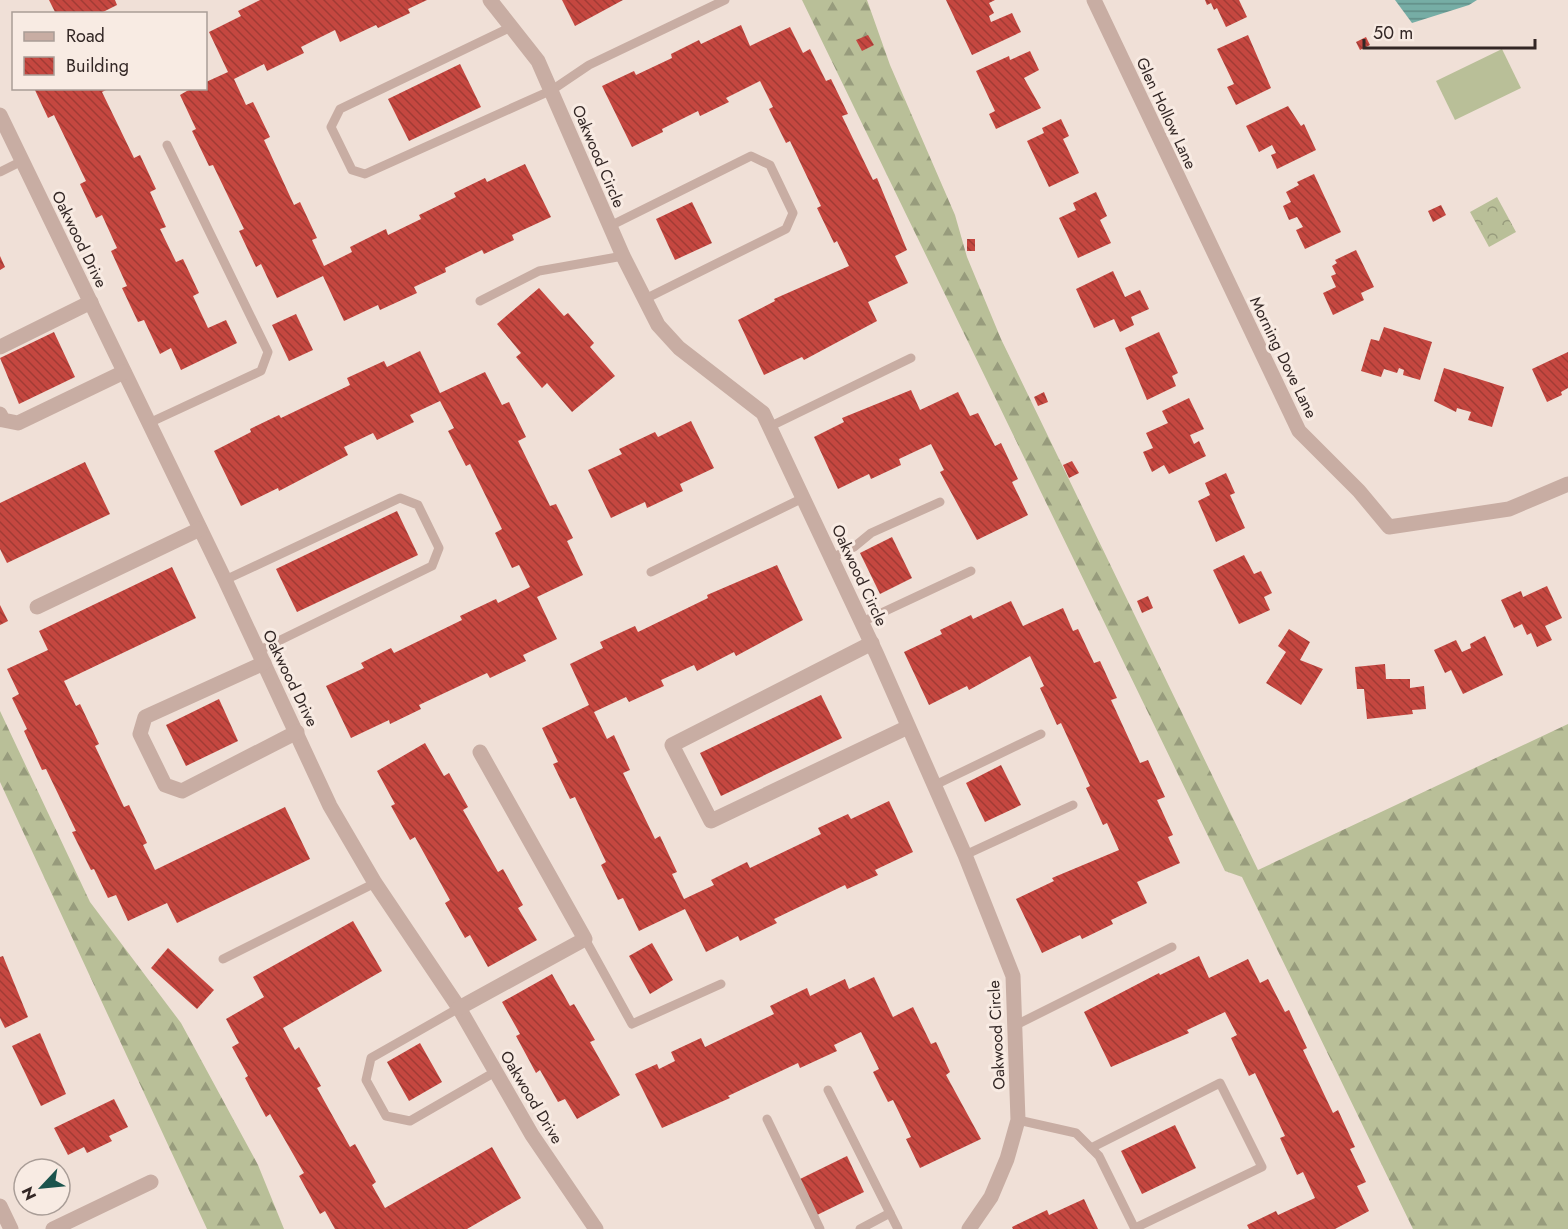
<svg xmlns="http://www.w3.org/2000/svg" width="1568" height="1229" font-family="Jost,sans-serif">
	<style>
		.grass { fill: #b9bf98 }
		.forest { fill: url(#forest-firs) }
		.park { fill: url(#park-crowns) }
		.water { fill: url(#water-rules) }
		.building { fill: url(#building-back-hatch) }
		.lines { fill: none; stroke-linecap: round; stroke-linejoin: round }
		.service { stroke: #c8ada3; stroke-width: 9 }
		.minor { stroke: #c8ada3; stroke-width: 15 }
		.labels { text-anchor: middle; stroke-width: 6; stroke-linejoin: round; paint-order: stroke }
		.street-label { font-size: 16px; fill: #332725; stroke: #f8ebe3 }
	</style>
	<defs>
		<pattern id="forest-firs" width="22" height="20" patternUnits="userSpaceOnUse" patternTransform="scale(1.5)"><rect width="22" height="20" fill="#b9bf98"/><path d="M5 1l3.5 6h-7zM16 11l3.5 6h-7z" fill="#979b7c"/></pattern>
		<pattern id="park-crowns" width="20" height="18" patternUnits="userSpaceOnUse" patternTransform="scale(1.5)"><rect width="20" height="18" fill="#b9bf98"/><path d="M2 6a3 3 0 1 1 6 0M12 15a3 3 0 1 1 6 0" fill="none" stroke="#979b7c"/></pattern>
		<pattern id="water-rules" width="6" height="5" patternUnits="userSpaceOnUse" patternTransform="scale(1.5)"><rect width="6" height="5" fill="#76ada5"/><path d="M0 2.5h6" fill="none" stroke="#618d86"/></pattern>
		<pattern id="building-back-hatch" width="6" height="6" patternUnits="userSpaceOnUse" patternTransform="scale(1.5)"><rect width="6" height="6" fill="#c54740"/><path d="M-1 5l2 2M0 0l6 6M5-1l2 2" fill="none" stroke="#a13b35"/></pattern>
	</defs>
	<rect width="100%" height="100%" fill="#f0e0d7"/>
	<polygon class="grass" points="1502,49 1521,88 1455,120 1436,81"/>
	<g class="forest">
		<polygon points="802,0 867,0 890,65 955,215 967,257 1001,339 1258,870 1568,724 1568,1229 1413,1229 1242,877 1225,871"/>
		<polygon points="0,711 90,902 181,1023 258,1165 284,1229 207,1229 0,782"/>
	</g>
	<polygon class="park" points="1497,197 1516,232 1489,247 1470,212"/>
	<polygon class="water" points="1395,0 1477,0 1469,5 1412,23"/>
	<g class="building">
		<polygon points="49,0 115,0 117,5 99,14 56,14"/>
		<polygon points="260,0 427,0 408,9 410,13 378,28 376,25 340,42 335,30 301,47 304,53 267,71 264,64 234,79 246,105 253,102 270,137 264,140 294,205 300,202 317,238 312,240 324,266 352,252 350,247 386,229 388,235 421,219 419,215 456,197 454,193 485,178 487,182 525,164 551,217 512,235 514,240 484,254 482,250 445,268 446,272 414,287 417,293 380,310 378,305 344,321 323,276 277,298 261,264 256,267 239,231 244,229 213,165 209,166 192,131 196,129 180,95 192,88 206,88 206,82 228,72 209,32 241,16 238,11"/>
		<polygon points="562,0 623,0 575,26"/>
		<polygon points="946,0 995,0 989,3 994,13 989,16 991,22 1012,13 1021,32 972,55"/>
		<polygon points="1205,0 1239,0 1247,17 1226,27 1217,8 1214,10 1211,3 1207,5"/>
		<polygon points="741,25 750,46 790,27 803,53 810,49 826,81 831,79 848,114 842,116 873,180 877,178 907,250 895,256 908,283 868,302 877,321 804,360 802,357 764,375 738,320 775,301 774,299 849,266 837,241 834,243 817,208 821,206 790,141 786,143 769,109 773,107 760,81 726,98 729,102 700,116 698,111 662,129 663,132 632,147 602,86 634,71 636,75 672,58 671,54 699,40 701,44"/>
		<polygon points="868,35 874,45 862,51 856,40"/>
		<polygon points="1248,35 1271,88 1236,105 1227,87 1234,84 1217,49"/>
		<polygon points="1366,37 1370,45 1360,50 1356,42"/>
		<polygon points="1030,51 1039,70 1024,78 1041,108 996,129 989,114 995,111 976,71 1009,56 1010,60"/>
		<polygon points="460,64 481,107 409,141 388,99"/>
		<polygon points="34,88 110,88 102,92 134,158 140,155 156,189 150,192 166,227 160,229 176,262 183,259 199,293 193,296 208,328 226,320 237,343 181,370 171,348 160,354 144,320 138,322 122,288 127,286 111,251 117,248 102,215 96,218 80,184 86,181 54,115 48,118"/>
		<polygon points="1288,106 1301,126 1304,124 1316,150 1277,169 1271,155 1276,153 1272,145 1259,152 1246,126"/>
		<polygon points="1061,119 1069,136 1063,139 1079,173 1049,187 1027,141 1044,133 1042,128"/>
		<polygon points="1314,174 1341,232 1305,249 1296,230 1303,227 1297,217 1289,220 1283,206 1291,202 1286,192 1299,185 1297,182"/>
		<polygon points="1096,192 1107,216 1100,220 1111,243 1078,258 1059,218 1076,210 1073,203"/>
		<polygon points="692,202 712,243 675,260 656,219"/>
		<polygon points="1441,205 1446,215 1433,222 1428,211"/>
		<rect x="967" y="239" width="8" height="12"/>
		<polygon points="1356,250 1374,287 1361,293 1364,300 1333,315 1323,293 1336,287 1331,276 1336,274 1332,266 1337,263 1335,260"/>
		<polygon points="0,256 5,267 0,270"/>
		<polygon points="1113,271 1125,297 1140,290 1149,309 1131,317 1134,325 1120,332 1114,319 1094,328 1076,289"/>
		<polygon points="539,288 564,316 568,313 594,343 590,347 615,376 572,412 547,383 542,388 516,357 521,353 497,324"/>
		<polygon points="296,314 313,350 289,361 272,325"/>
		<polygon points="1384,327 1432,342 1420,380 1403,375 1404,370 1399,368 1397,373 1384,369 1381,377 1361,371 1371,339 1379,341"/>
		<polygon points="54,332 75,377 19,404 0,358"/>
		<polygon points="1159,332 1178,373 1172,376 1176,386 1147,400 1125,348"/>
		<polygon points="420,351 440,393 485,372 502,405 509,402 526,437 518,441 550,506 556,504 573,538 567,541 583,575 537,597 557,639 523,655 526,661 490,678 487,673 419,705 421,709 390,724 389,720 351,738 326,686 364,668 361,663 391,648 394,653 462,620 460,616 496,599 498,603 530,587 519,565 512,568 495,533 502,529 470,464 466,466 448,431 454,428 440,401 410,415 414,422 377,440 373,433 344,447 348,455 279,491 278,488 241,506 214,451 251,432 250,429 279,415 281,418 350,385 347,378 384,361 387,367"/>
		<polygon points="1568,352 1568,388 1561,392 1562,395 1547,402 1532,369"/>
		<polygon points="1444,368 1504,387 1492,427 1468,420 1471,412 1457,408 1456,412 1434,401"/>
		<polygon points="911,390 920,410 958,392 970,416 978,413 995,446 1001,443 1018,479 1012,482 1028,515 977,540 940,472 944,470 931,444 899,459 901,465 871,479 869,474 838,489 814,437 844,422 842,418"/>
		<polygon points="1044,392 1048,402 1038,406 1034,397"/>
		<polygon points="1189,398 1204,429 1190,435 1194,444 1199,441 1206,456 1169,474 1164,465 1152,472 1143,452 1153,448 1146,433 1168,423 1162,411"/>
		<polygon points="691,421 714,468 680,484 683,491 647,508 645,502 611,518 588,470 622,454 619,449 655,432 658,437"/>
		<polygon points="1072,461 1079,473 1069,478 1063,465"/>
		<polygon points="85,462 110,514 7,563 0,549 0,503"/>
		<polygon points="1226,473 1235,493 1230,495 1245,528 1216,542 1198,501 1210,495 1205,483"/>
		<polygon points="397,511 418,555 297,612 276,569"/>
		<polygon points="892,537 912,578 880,594 860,553"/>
		<polygon points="1244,555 1254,574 1261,571 1272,593 1264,597 1270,610 1239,624 1213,570"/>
		<polygon points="777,565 803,620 736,656 734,652 697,671 694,665 661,680 664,686 629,702 626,697 594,712 607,739 614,735 630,770 623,773 655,839 660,836 677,872 672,874 684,899 714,885 711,880 747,862 750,868 821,834 818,828 848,814 851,819 889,801 913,852 875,870 878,875 847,889 845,885 774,919 777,923 740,941 738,936 706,952 685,909 639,931 623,898 618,900 601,865 606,862 575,797 570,799 553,764 558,762 542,728 589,705 570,664 603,648 600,642 635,626 638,632 708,598 707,595"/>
		<polygon points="172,567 196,618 64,681 76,706 80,704 99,744 95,746 124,807 129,805 147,843 143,845 155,870 285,807 310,859 177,923 167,903 128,921 116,895 108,898 94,869 91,870 72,832 76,831 46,769 42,770 24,731 27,729 12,698 19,694 7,669 48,650 39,631"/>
		<polygon points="1547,586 1562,618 1545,626 1552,640 1537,647 1531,633 1527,635 1522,624 1514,628 1501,600 1521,591 1523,597"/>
		<polygon points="1148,596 1153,608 1142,613 1137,601"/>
		<polygon points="1011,601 1023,626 1063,608 1073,631 1078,629 1094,663 1100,661 1117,698 1111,700 1140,763 1148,760 1165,797 1157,800 1173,835 1168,837 1180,863 1137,882 1147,903 1111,920 1113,924 1082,939 1080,935 1042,953 1016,899 1054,881 1052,878 1119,850 1107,823 1103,825 1086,788 1090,786 1061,723 1057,725 1040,688 1044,686 1030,656 969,690 967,686 929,705 904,652 942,634 940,630 971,615 973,619"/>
		<polygon points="0,605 8,621 0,625"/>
		<polygon points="1289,629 1310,642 1300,660 1323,669 1301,705 1266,683 1286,652 1278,646"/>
		<polygon points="1485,636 1503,675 1463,694 1451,670 1445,673 1434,650 1456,640 1462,652 1471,648 1470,644"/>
		<polygon points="1385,664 1386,679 1410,679 1410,688 1424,686 1426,709 1412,710 1413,714 1367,719 1364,689 1357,689 1355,667"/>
		<polygon points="821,695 842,738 721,796 700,753"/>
		<polygon points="219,699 238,741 186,766 166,725"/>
		<polygon points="425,743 444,776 449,773 468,807 463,810 498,872 503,869 523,905 518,908 537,940 488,967 470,935 465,938 445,903 450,900 415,837 410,840 391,806 395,804 377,771"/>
		<polygon points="1001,765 1021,805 985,822 966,783"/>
		<polygon points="353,921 382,971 283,1028 295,1050 299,1047 321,1086 317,1088 350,1147 355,1144 376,1182 372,1185 385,1208 492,1147 521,1198 467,1229 335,1229 325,1211 320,1214 299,1176 304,1173 270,1114 266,1117 245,1078 248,1076 232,1047 239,1043 226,1019 264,997 253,977"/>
		<polygon points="652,943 673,980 650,994 629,956"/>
		<polygon points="168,948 214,990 197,1009 151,968"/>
		<polygon points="3,956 28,1017 5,1028 0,1018 0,957"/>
		<polygon points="1199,956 1209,978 1248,959 1260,983 1268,979 1285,1012 1289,1010 1307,1048 1303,1050 1333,1113 1338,1110 1355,1147 1350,1149 1366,1182 1357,1186 1369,1211 1335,1229 1249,1229 1247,1225 1276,1211 1278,1215 1315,1198 1303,1172 1297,1175 1280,1138 1285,1136 1255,1073 1249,1076 1231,1038 1237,1035 1225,1012 1187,1030 1189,1033 1111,1067 1084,1012 1159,973 1160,975"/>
		<polygon points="552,974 570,1006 574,1004 595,1040 590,1042 620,1095 577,1119 565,1099 558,1102 540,1070 536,1073 516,1036 520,1034 502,1002"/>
		<polygon points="874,977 893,1017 913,1007 931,1044 936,1042 950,1072 946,1075 981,1139 920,1168 906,1139 911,1137 893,1100 888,1102 873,1072 879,1069 861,1032 834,1045 837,1051 800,1068 798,1063 728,1096 730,1098 662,1128 635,1074 657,1064 659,1069 675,1061 671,1052 701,1038 705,1047 774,1014 770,1006 807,988 810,996 845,979 849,989"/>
		<polygon points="40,1033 66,1094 41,1106 12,1046"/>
		<polygon points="420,1043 442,1082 409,1101 387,1062"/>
		<polygon points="114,1099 128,1127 109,1136 112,1141 87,1153 84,1147 68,1155 54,1128"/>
		<polygon points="1175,1125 1196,1168 1142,1194 1121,1151"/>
		<polygon points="847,1156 864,1192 817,1215 800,1179"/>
		<polygon points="1084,1199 1098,1229 1013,1229 1012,1227 1047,1210 1049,1215"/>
	</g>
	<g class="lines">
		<g class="service">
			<polyline points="511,27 340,109 331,127 352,170 365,174 552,90 589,65 725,0"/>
			<polyline points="0,172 22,161"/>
			<polyline points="610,226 751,156 770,165 793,213 786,229 643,300"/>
			<polyline points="480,301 539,271 623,256"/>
			<polyline points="149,423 261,371 268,352 167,145"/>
			<polyline points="769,427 911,358"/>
			<polyline points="832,558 854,547 871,533 940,502"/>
			<polyline points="651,572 803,498"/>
			<polyline points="225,580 400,498 418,505 439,548 432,566 258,651"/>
			<polyline points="862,622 971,571"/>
			<polyline points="935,785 1041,734"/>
			<polyline points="965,855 1073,805"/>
			<polyline points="585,939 632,1024 721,984"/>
			<polyline points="223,959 375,883"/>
			<polyline points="459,1008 371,1058 366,1080 386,1116 410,1121 495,1072"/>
			<polyline points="1014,1026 1172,947"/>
			<polyline points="828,1090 898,1229"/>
			<polyline points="767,1119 820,1229"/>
			<polyline points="1018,1120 1076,1133 1099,1156 1135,1229"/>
			<polyline points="1091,1148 1220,1083 1262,1167 1135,1228"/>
			<polyline points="860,1229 890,1213"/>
		</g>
		<g class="minor">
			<polyline points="490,0 538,61 623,256 658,325 679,348 763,413 877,655 965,855 1013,976 1018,1120 1007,1159 991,1197 969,1229"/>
			<polyline points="1094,0 1299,431 1359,491 1389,527 1509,509 1568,484"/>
			<polyline points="0,115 225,580 330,806 375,883 459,1008 532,1135 596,1229"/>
			<polyline points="0,347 91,302"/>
			<polyline points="0,414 3,420 18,423 124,372"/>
			<polyline points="37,607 200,529"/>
			<polyline points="872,643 672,745 711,821 908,727"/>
			<polyline points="264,663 145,717 140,734 165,785 182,791 297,732"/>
			<polyline points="459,1008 585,939 480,752"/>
			<polyline points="0,1206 11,1229"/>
			<polyline points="53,1229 151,1182"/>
		</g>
	</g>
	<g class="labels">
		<g class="street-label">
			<text transform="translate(1167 113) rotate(65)" y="6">Glen Hollow Lane</text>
			<text transform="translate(599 156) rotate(67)" y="6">Oakwood Circle</text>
			<text transform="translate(80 239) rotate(64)" y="6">Oakwood Drive</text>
			<text transform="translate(1284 357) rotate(64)" y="6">Morning Dove Lane</text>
			<text transform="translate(860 575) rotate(65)" y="6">Oakwood Circle</text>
			<text transform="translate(291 678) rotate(64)" y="6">Oakwood Drive</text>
			<text transform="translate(996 1035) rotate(-93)" y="6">Oakwood Circle</text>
			<text transform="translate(532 1097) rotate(59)" y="6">Oakwood Drive</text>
		</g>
	</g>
	<rect x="12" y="12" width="195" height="78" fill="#f8ebe3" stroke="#a99d97" stroke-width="1.5"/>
	<rect x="24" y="32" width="30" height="9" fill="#c8ada3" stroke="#a99d97" stroke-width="1.5"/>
	<text x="66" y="42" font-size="18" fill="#332725">Road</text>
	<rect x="24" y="57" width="30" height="18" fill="url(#building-back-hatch)" stroke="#a99d97" stroke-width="1.5"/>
	<text x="66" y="72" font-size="18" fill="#332725">Building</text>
	<g transform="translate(42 1187) rotate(244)"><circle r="28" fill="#f8ebe3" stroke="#a99d97" stroke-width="1.5"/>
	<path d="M0-4.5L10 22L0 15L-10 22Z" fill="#1b544d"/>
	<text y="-9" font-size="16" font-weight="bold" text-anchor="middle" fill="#332725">N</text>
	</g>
	<path d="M1364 39v9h171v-9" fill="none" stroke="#332725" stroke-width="3"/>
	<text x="1373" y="39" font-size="18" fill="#332725" stroke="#f8ebe3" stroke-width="4.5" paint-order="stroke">50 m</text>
</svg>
